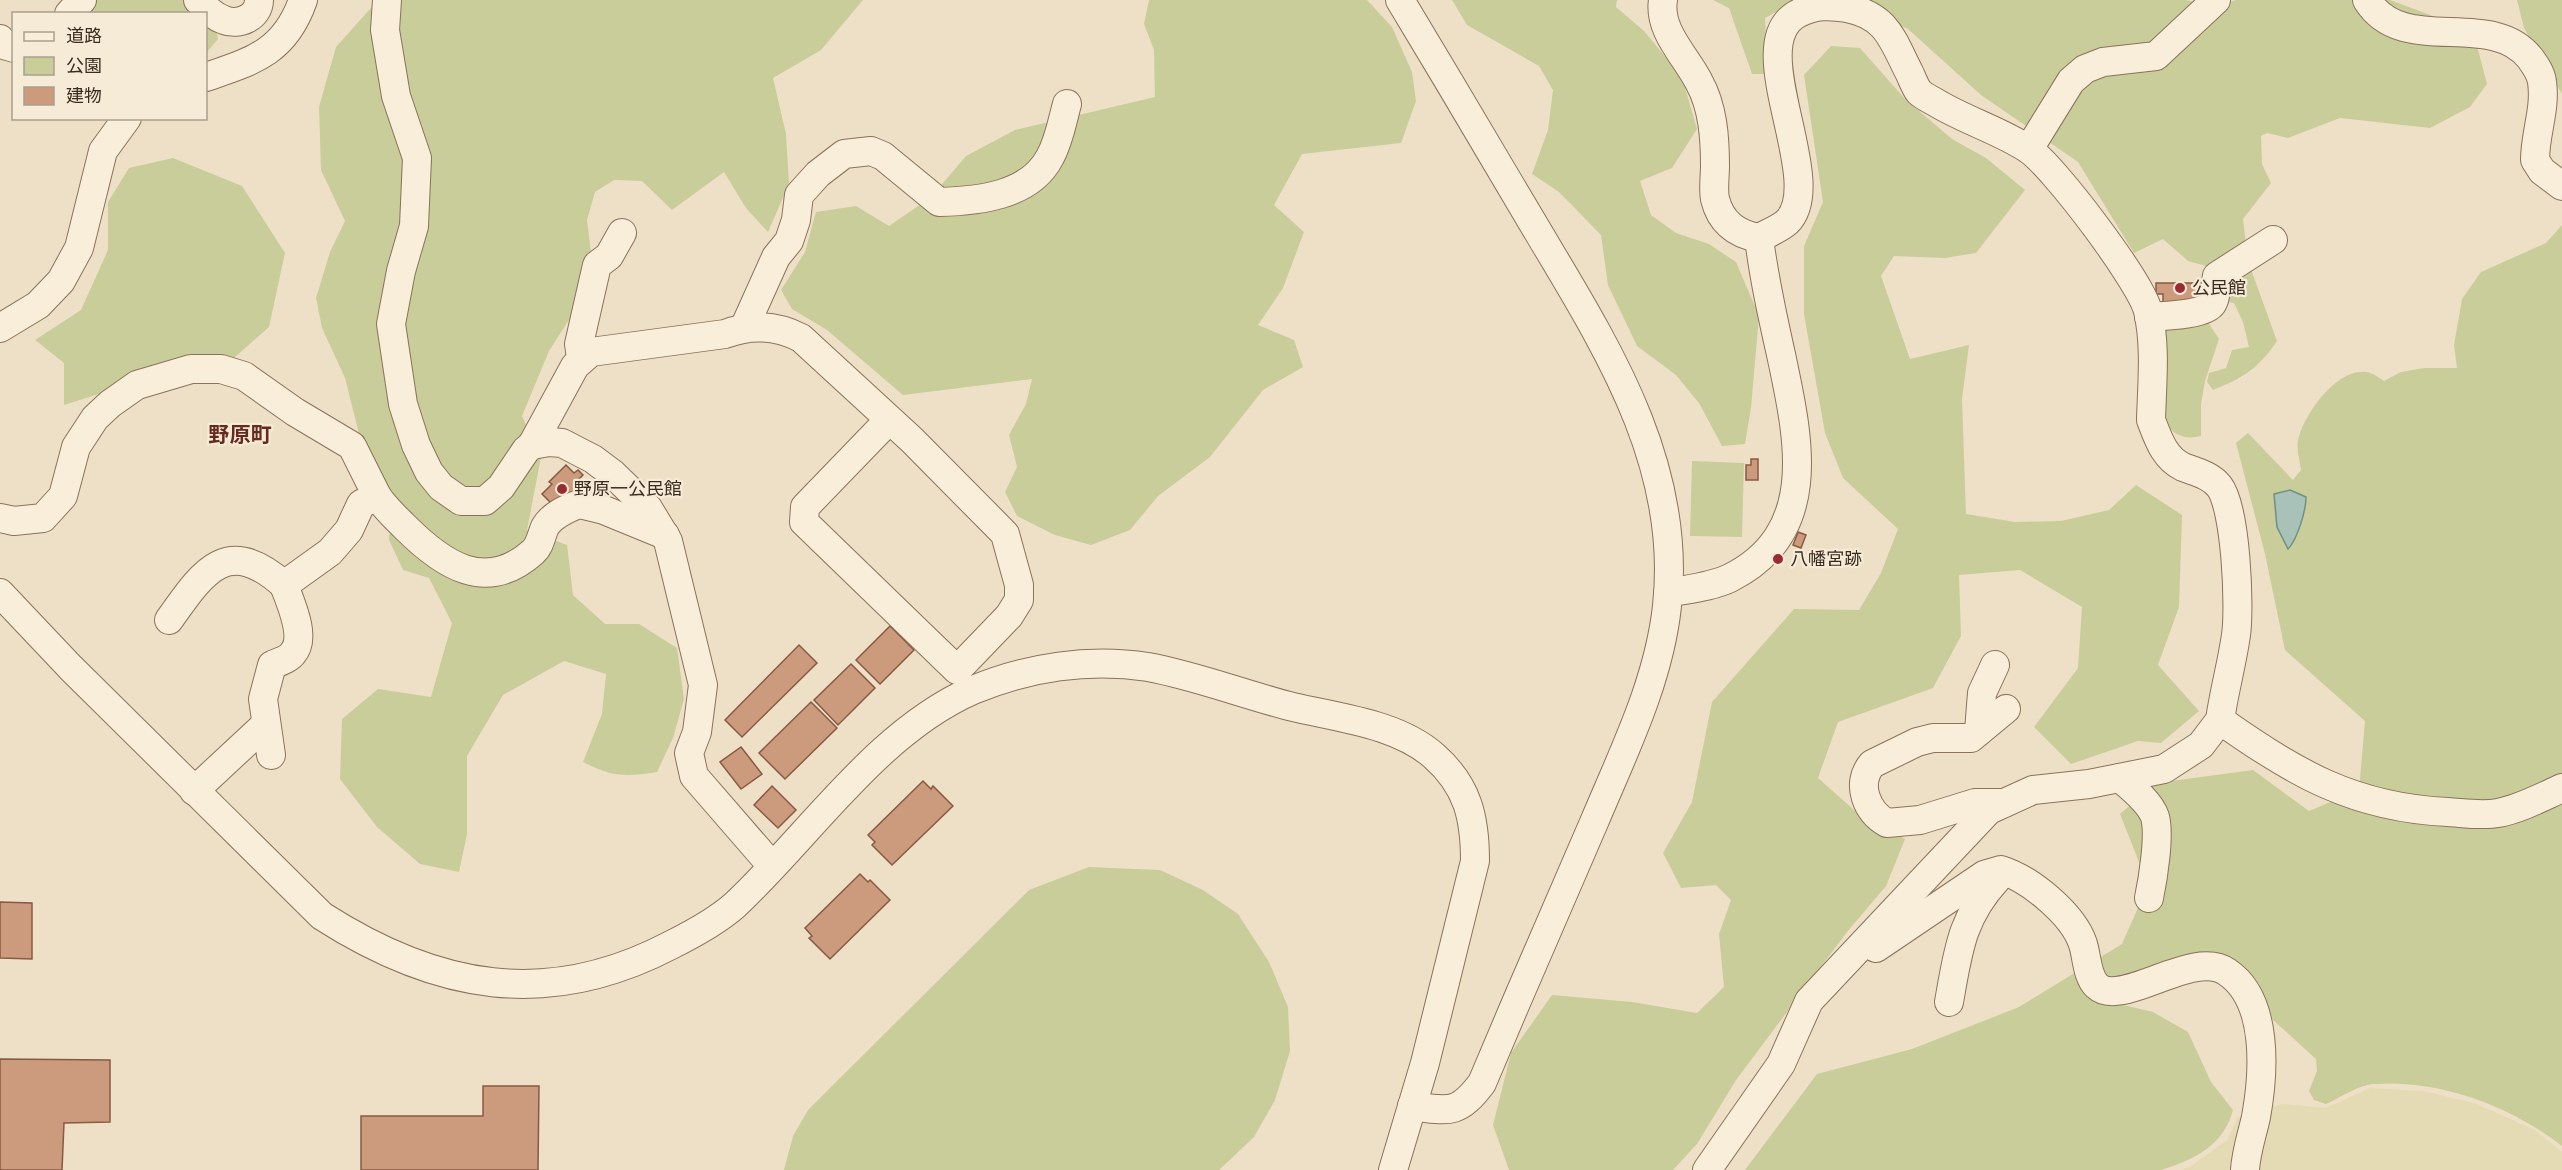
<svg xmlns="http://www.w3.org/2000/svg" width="2562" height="1170" font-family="Literata,'Noto Sans JP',serif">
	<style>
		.farmland { fill: #e4dab4 }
		.green { fill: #c9cd9a }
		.water { fill: #a8c2b9; stroke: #6e9186; stroke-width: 1.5 }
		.building { fill: #cc9a7d; stroke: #895a42; stroke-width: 1.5 }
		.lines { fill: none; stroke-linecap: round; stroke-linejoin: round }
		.minor-casing { stroke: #8a725c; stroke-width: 30 }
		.minor { stroke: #f9eeda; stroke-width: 28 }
		.poi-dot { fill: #992c32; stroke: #f6ebd6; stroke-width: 2 }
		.labels { text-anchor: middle; stroke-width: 4.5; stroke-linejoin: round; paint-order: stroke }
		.poi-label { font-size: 18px; fill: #3a2b20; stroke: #f6ebd6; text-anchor: start }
		.quarter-label { font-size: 21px; font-weight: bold; fill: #672a1f; stroke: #f6ebd6 }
	</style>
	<rect width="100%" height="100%" fill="#eee0c6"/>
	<polygon class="farmland" points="2370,1088 2423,1091 2474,1103 2535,1130 2562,1152 2562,1170 2180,1170 2190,1167 2227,1140 2238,1117 2282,1104 2326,1108"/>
	<g class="green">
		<polygon points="91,0 217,0 215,25 218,39 206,53 206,14 80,14"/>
		<path d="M378,0H863L821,50L773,78L786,134L789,184L768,232L746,208L724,172L672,210L642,181L614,180L595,192L587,220L592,261L581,301L549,351L522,416L541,457L527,530L567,545L573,595L605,624H639L677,648L684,699L673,738L657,772C625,777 612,777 583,762L602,714L606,674L564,661L503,695L467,756V834L459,872L420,864L377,827L340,779L342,719L378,689L431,697L452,623L429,578L403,570L389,540L392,504L361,442L345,378L322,328L316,298L330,252L345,221L321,170L319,107L336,47Z"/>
		<polygon points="1149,0 1367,0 1392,27 1412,72 1416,101 1401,143 1302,154 1274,205 1304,232 1283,288 1258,325 1294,340 1303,367 1263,390 1210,457 1158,496 1130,530 1091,545 1055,535 1017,516 1005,492 1017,467 1009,435 1026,404 1032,379 903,395 827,330 792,309 781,290 805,252 816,212 856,206 889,226 931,197 966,156 1015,130 1155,97 1154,50 1144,24"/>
		<polygon points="1452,0 1617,0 1616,7 1644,31 1682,77 1697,129 1672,168 1640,181 1651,215 1676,233 1709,244 1736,262 1759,316 1751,408 1745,444 1722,446 1699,403 1676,375 1637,346 1608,285 1601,235 1559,192 1532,174 1548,130 1553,90 1539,66 1467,25"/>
		<polygon points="1713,0 1798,0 1765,18 1768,74 1752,74 1729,8"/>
		<path d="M1818,0H2185L2217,6L2236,0H2390L2449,22L2477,46L2487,84L2470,107L2430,128L2340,118L2288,138L2267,133L2261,136L2262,164L2271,183L2243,219L2248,261L2277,341C2258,369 2243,378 2213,390L2207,382L2209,373L2226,368L2232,350L2249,347L2243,322L2234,303L2216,300L2206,266L2188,261L2163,239L2134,253L2078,162L1981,95L1908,29L1850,3Z"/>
		<polygon points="2517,0 2562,0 2562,94 2524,28"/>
		<polygon points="1831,46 1860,48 1905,99 1952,139 1986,158 2025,190 1976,253 1945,258 1894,256 1881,276 1910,359 1969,345 1962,399 1966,514 2015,522 2061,521 2109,510 2136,485 2182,515 2179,607 2158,665 2199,711 2161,743 2138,741 2071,764 2034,727 2078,668 2082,607 2020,570 1959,575 1961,636 1933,688 1838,722 1818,778 1862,817 1905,839 1886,886 1847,932 1736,1080 1697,1144 1673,1170 1509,1170 1493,1125 1511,1053 1552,995 1632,1002 1697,1013 1724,987 1719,934 1731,900 1716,885 1681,888 1663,853 1692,802 1712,702 1794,609 1859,610 1881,573 1898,529 1843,478 1825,433 1804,314 1804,246 1823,202 1804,75"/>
		<polygon points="173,158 242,186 285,253 269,327 227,364 168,360 124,386 64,405 64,363 35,340 81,310 108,250 108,202 129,168"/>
		<path d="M2562,225V1146C2511,1106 2439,1079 2373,1084C2358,1085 2340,1098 2326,1104L2314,1100L2309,1091L2317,1071L2316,1059L2273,1020L2266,1001L2213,973L2098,999L2153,1012L2188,1032L2211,1082L2233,1110C2224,1145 2194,1160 2161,1170H1745L1817,1074L1912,1049L2019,1007L2122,944L2148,885L2120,814L2156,783L2253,770L2309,811L2359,790L2365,721L2285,650L2265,554L2236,443L2248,433L2293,480L2301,470C2300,461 2296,450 2298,441C2303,415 2337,367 2367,372C2373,373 2379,378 2384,381L2401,372L2424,368H2457L2454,345L2462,299L2481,272L2546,243Z"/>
		<path d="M2205,318L2219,339L2205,381L2201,404V436C2187,440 2173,436 2165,422C2159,412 2161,344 2160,328Z"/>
		<polygon points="1692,461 1744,463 1742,537 1690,536"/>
		<polygon points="1089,867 1160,870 1203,890 1238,914 1269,962 1288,1007 1290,1051 1275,1100 1254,1137 1219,1170 784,1170 793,1136 808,1110 1029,890"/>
	</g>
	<path class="water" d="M2290,490L2306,497C2306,511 2297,540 2288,549L2277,527L2274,494Z"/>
	<g class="building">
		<polygon points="2156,283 2204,283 2204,303 2163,303 2163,294 2156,294"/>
		<polygon points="1751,459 1758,459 1758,480 1746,480 1746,465 1751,465"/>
		<polygon points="566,465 574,473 578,470 583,475 579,479 584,483 565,502 554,506 542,494 552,484 549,482"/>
		<polygon points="1798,532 1806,535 1801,548 1793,545"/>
		<polygon points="890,626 914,650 880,684 856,660"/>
		<polygon points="799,645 817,663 742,737 725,720"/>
		<polygon points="851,664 875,688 838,725 814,700"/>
		<polygon points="811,702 837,728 785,779 759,753"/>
		<polygon points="741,747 762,774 741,789 720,762"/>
		<polygon points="923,781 931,789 933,786 953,806 892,865 872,845 875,842 868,835"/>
		<polygon points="772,786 796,810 778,828 754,805"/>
		<polygon points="860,874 868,882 870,880 890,900 830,959 809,938 812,936 805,928"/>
		<polygon points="0,902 32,903 32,959 0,958"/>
		<polygon points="0,1059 110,1060 110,1122 64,1123 62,1170 0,1170"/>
		<polygon points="483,1086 539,1086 538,1170 361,1170 361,1116 483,1116"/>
	</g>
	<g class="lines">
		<defs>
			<g id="minor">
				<path d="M198,0C205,8 213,16 224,20C239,26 259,17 259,0"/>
				<polyline points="387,0 385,30 396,96 417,158 414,226 401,271 391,324 403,404 416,445 429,472 441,487 461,501 485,501 501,487 526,450 532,445 549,442 562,443 593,459 613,474 648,508 668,541 703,685 697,732 689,753 694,776 772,866"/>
				<path d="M1400,0C1444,73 1488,147 1531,220C1602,340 1683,460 1667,606C1659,681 1624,751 1595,820C1557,907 1519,995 1482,1083C1458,1115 1449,1111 1412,1106"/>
				<path d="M1663,0C1658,31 1686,56 1699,82C1713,107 1715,138 1715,166C1715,176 1713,189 1715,199C1721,223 1737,234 1759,238C1768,233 1779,229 1787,222C1829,181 1739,42 1799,13C1815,5 1829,5 1847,8C1887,16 1892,39 1909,72C1912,78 1915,87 1919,92C1923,96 1930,99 1935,102C1964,120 1999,130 2028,149C2053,165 2141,282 2148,311C2156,346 2152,384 2151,420C2158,438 2164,458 2183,467C2196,472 2210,475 2219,486C2236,507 2240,607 2236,635C2232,663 2224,692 2220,720L2201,745L2164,769L2089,784L2033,790L1989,810L1809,1001L1781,1064L1707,1170"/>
				<path d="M2367,0C2403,58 2490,8 2530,58C2535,65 2541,73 2542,82C2546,109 2535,133 2535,160L2542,171L2562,186"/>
				<polyline points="69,14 82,0"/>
				<polyline points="0,39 4,45 14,48"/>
				<path d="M206,77C253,61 285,52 303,0"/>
				<polyline points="2029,149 2071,81 2085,69 2103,62 2156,56 2216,0"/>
				<path d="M2149,317C2162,316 2205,315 2212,304C2217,297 2215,284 2217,276L2273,240"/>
				<path d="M745,326L776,257L789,241L796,220L799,195L818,174L844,154L871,151L883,156L939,202C978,201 1030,196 1050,157C1059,141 1062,122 1067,104"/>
				<polyline points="0,328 38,305 61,281 79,248 103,151 127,118"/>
				<polyline points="581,358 579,344 597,265 609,256 622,233"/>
				<path d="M532,445L575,366L591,352L725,334C751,324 776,325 801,338L912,440L1005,534L1019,585V600L1009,616L957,670L804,522L805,507L889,420"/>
				<path d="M377,496C385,508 395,517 405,527C443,565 486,594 533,552C540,546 541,536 545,527C552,515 566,509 579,504L604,510L665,535"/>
				<path d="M0,518L14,521L43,518L63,496L76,447L95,418L110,404L137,385L191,369H221L244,376L295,412L352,446L377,496L361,504L349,530L330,552L284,585C227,534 203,572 169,620"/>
				<path d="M0,593L71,668L322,916C436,989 547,1010 671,945C693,934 717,921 735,905C810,835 877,732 973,690C1028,667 1089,658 1148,667C1197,676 1245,695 1293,707C1340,718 1398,724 1434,756C1468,786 1475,818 1475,861L1425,1063L1393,1170"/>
				<path d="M1668,593C1688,589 1711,587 1730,578C1820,533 1799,440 1782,359C1773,319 1764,279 1759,238"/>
				<path d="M2220,720C2294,773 2355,808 2448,812C2464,813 2482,816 2498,813C2520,809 2542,797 2562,788"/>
				<polyline points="1979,731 1982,693 1995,665"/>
				<path d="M271,755L263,699L272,665C279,662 289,659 293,653C307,637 290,602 284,585"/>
				<path d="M2120,778C2132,788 2150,802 2155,817C2160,835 2153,879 2149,898"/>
				<polyline points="194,791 266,724"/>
				<path d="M2004,803H1975L1920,820L1887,823C1867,812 1855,784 1872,764L1917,742L1933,738H1971L2006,709"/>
				<path d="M1876,948L1984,875L2001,870C2030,879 2073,914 2083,944C2087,957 2087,977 2097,986C2121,1009 2193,948 2227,972C2269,1000 2264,1073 2256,1117C2252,1135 2246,1152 2245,1170"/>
				<path d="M1949,1002C1958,952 1961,918 1997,879"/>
			</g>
		</defs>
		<use href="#minor" class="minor-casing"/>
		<use href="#minor" class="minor"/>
	</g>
	<g class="poi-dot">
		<circle cx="2180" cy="288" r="6"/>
		<circle cx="562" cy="489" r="6"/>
		<circle cx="1778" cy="559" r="6"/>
	</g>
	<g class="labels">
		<g class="poi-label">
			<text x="2192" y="294">公民館</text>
			<text x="574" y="495">野原一公民館</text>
			<text x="1790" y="565">八幡宮跡</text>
		</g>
		<g class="quarter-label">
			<text x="240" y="442">野原町</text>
		</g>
	</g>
	<rect x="12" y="12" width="195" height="108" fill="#f6ebd6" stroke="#ab9e8d" stroke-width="1.5"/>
	<rect x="24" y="32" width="30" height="9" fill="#f9eeda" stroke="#ab9e8d" stroke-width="1.5"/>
	<text x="66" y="42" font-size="18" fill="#3a2b20">道路</text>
	<rect x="24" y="57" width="30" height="18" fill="#c9cd9a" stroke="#ab9e8d" stroke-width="1.5"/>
	<text x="66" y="72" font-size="18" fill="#3a2b20">公園</text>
	<rect x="24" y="87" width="30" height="18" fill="#cc9a7d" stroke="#ab9e8d" stroke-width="1.5"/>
	<text x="66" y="102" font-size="18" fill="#3a2b20">建物</text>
</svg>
